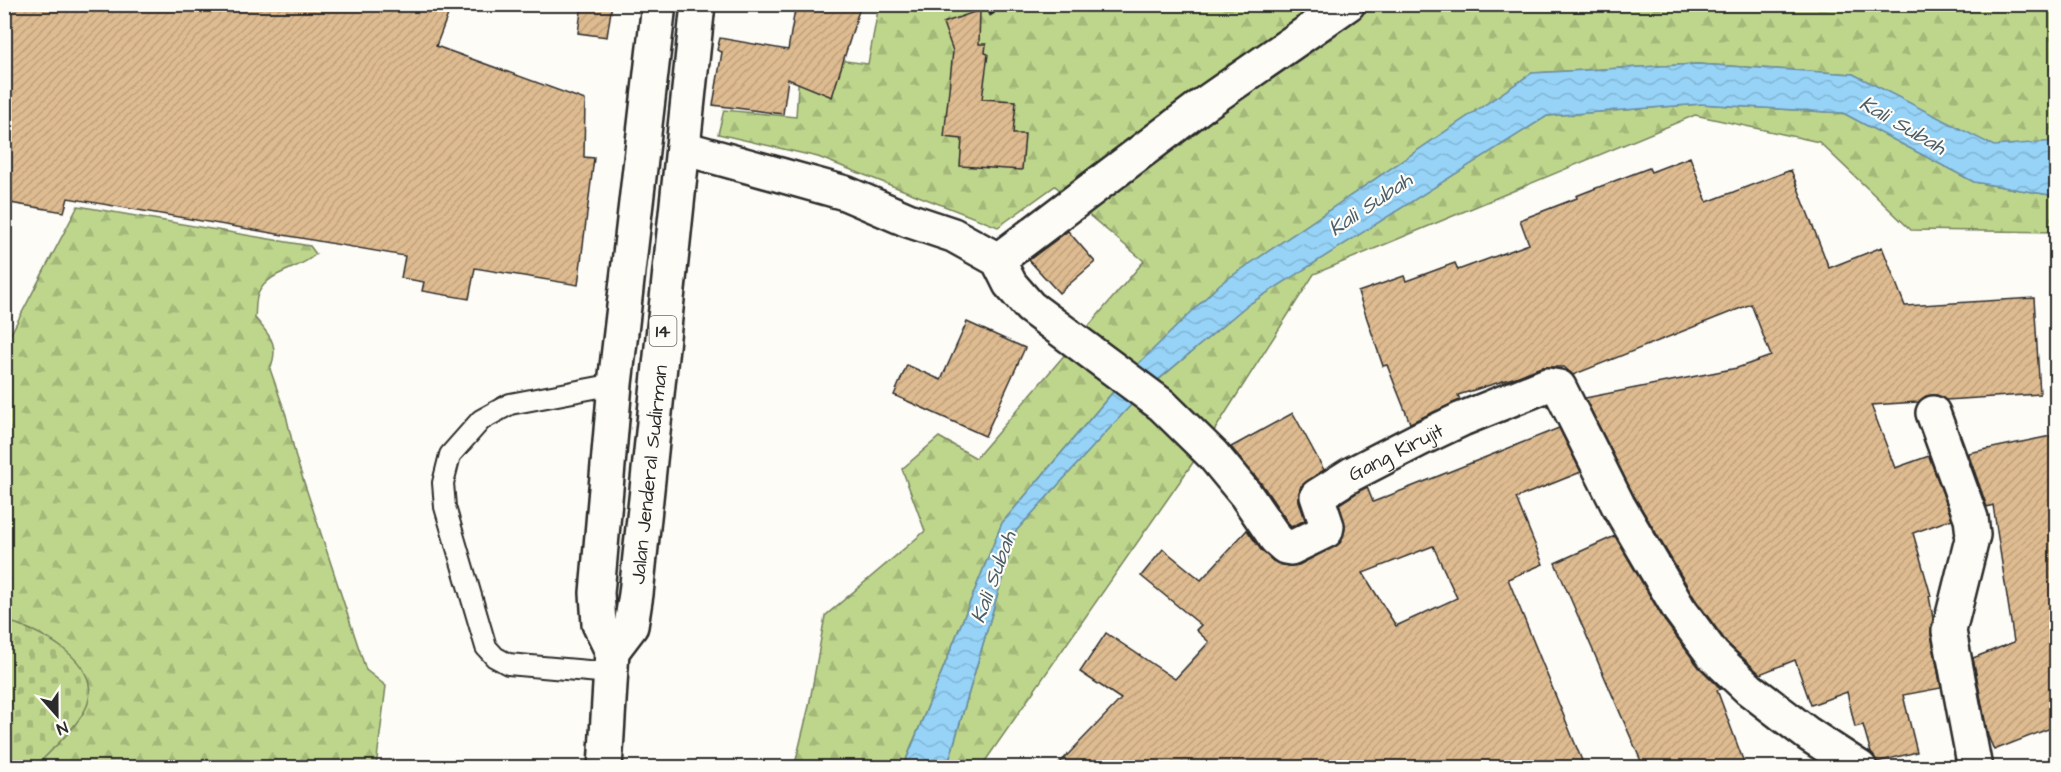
<svg xmlns="http://www.w3.org/2000/svg" width="2061" height="772" font-family="'Architects Daughter',sans-serif">
	<style>
		.forest { fill: url(#forest-firs); stroke: #74805c; stroke-width: 1.5 }
		.cemetery { fill: url(#cemetery-stones); stroke: #74805c; stroke-width: 1.5 }
		.water { fill: url(#water-waves); stroke: #6b90a5; stroke-width: 1.5 }
		.building { fill: url(#building-hatch); stroke: #2b2b2b; stroke-width: 1.5; fill-rule: evenodd }
		.lines { fill: none; stroke-linecap: round; stroke-linejoin: round }
		.lane-casing { stroke: #2b2b2b; stroke-width: 24 }
		.street-casing { stroke: #2b2b2b; stroke-width: 38 }
		.highway-casing { stroke: #2b2b2b; stroke-width: 38 }
		.path { stroke: #2b2b2b; stroke-width: 4; stroke-dasharray: 6 4.5; stroke-linecap: butt }
		.lane { stroke: #fdfcf7; stroke-width: 20 }
		.street { stroke: #fdfcf7; stroke-width: 33 }
		.highway { stroke: #fdfcf7; stroke-width: 33 }
		.labels { text-anchor: middle; stroke-width: 4.5; stroke-linejoin: round; paint-order: stroke }
		.shield { fill: #fdfcf7; stroke: #6a6a68; stroke-width: 1.5 }
		.shield-label { font-size: 18px; font-weight: bold; fill: #2b2b2b }
		.street-label { font-size: 20px; fill: #2b2b2b; stroke: #fdfcf7 }
		.water-label { font-size: 21px; font-style: italic; fill: #4b5d68; stroke: #fdfcf7 }
	</style>
	<defs>
		<pattern id="forest-firs" width="22" height="20" patternUnits="userSpaceOnUse" patternTransform="scale(1.5)"><rect width="22" height="20" fill="#bed68c"/><path d="M5 1l3.5 6h-7zM16 11l3.5 6h-7z" fill="#a3b879"/></pattern>
		<pattern id="cemetery-stones" width="16" height="16" patternUnits="userSpaceOnUse" patternTransform="scale(1.5)"><rect width="16" height="16" fill="#bed68c"/><path d="M2 7V4a2 2 0 0 1 4 0v3zM10 15v-3a2 2 0 0 1 4 0v3z" fill="#a3b879"/></pattern>
		<pattern id="water-waves" width="16" height="10" patternUnits="userSpaceOnUse" patternTransform="scale(1.5)"><rect width="16" height="10" fill="#96d3f7"/><path d="M0 5q4-4 8 0t8 0" fill="none" stroke="#81b5d4"/></pattern>
		<pattern id="building-hatch" width="6" height="6" patternUnits="userSpaceOnUse" patternTransform="scale(1.5)"><rect width="6" height="6" fill="#debb90"/><path d="M-1 1l2-2M0 6l6-6M5 7l2-2" fill="none" stroke="#bfa17c"/></pattern>
	</defs>
	<rect width="100%" height="100%" fill="#fdfcf7"/>
	<filter id="ink" filterUnits="userSpaceOnUse"><feTurbulence type="fractalNoise" baseFrequency=".0167" numOctaves="2"/><feDisplacementMap in="SourceGraphic" scale="12" xChannelSelector="R" yChannelSelector="G"/><feConvolveMatrix kernelMatrix="1 2 1 2 8 2 1 2 1" color-interpolation-filters="sRGB"/></filter>
	<g filter="url(#ink)">
		<g class="forest">
			<polygon points="879,5 1336,5 1068,197 1055,186 998,227 818,157 718,134 724,110 796,117 800,55 868,64"/>
			<polygon points="1362,5 2056,5 2056,141 1994,147 1853,74 1697,64 1532,73 1220,284 1130,372 1080,336 1144,261 1084,211"/>
			<polygon points="1701,104 1843,113 1974,182 2056,196 2056,232 1911,230 1819,142 1695,115 1314,274 1207,442 1149,388 1246,306 1547,116"/>
			<path d="M78,206L310,246L316,254C298,271 269,270 258,294C255,301 256,311 255,318C270,336 280,345 270,369L286,415L296,458L366,670L386,686L376,767H5L4,347Z"/>
			<polygon points="1073,345 1122,381 1002,523 903,767 794,768 809,706 825,616 925,531 902,469 939,437 976,458"/>
			<polygon points="1140,395 1201,451 981,767 947,768 1016,531"/>
		</g>
		<path class="cemetery" d="M4,620C37,629 101,660 88,703C82,722 49,753 35,767H5Z"/>
		<polygon class="water" points="1697,64 1853,74 1994,146 2056,141 2056,196 1974,182 1843,113 1701,104 1547,116 1246,306 1140,395 1016,531 947,767 903,768 1002,523 1130,372 1220,284 1532,73"/>
		<g class="building">
			<polygon points="4,4 427,4 449,12 436,46 585,100 584,157 594,158 578,285 475,268 469,299 422,291 424,282 401,278 405,256 68,198 64,212 4,202"/>
			<polygon points="582,4 612,4 607,37 578,33"/>
			<polygon points="796,4 861,4 832,97 788,79 783,114 713,105 722,52 717,50 720,38 788,50"/>
			<polygon points="980,10 979,44 986,44 985,53 988,54 982,99 1016,101 1013,134 1025,134 1022,170 960,166 962,139 944,137 953,51 943,23"/>
			<polygon points="1690,157 1707,202 1791,170 1829,268 1882,247 1905,306 2034,298 2040,394 1946,400 1936,395 1926,396 1918,402 1871,405 1895,468 1929,456 1952,519 1913,533 1931,596 1929,596 1933,618 1931,634 1941,688 1903,695 1917,752 1877,762 1871,753 1863,725 1855,727 1847,692 1811,705 1795,660 1760,674 1727,643 1695,599 1634,496 1585,398 1737,368 1771,356 1751,304 1573,375 1564,367 1541,367 1516,377 1458,395 1460,400 1410,423 1387,365 1383,366 1358,292 1404,276 1406,281 1455,263 1458,270 1529,244 1520,220 1577,198 1576,196 1617,180 1649,168 1651,172"/>
			<polygon points="1068,231 1095,262 1059,293 1029,260"/>
			<polygon points="967,322 1025,348 985,436 894,395 907,365 941,380"/>
			<polygon points="1293,413 1324,470 1301,486 1299,493 1299,501 1305,520 1291,527 1261,483 1231,447"/>
			<path d="M1559,428L1581,472L1516,498L1543,564L1508,579L1585,768H1055L1121,699L1080,672L1106,633L1175,679L1209,642L1196,630L1201,625L1141,576L1163,549L1201,580L1247,530L1261,550L1273,561L1288,566L1299,565L1340,543L1345,529L1339,504L1361,490L1367,487L1373,502ZM1433,546L1457,598L1396,626L1363,573Z"/>
			<polygon points="2056,435 2056,726 1994,750 1988,736 1973,658 2014,642 1993,505 1987,507 1968,453"/>
			<polygon points="1615,536 1664,620 1698,666 1721,689 1717,690 1746,768 1644,768 1555,563"/>
		</g>
		<g class="lines">
			<defs>
				<polyline id="lane" points="611,673 508,664 495,657 486,647 445,507 443,483 450,455 481,420 510,404 615,384"/>
				<g id="street">
					<path id="s1" d="M683,148L845,193L908,220L953,235L998,260L1010,284L1030,307L1162,405L1213,455L1246,495L1276,539L1285,547L1291,548L1326,531L1327,526L1317,496L1352,474L1420,439L1462,419L1547,385L1559,387L1618,505L1679,609L1713,655L1749,689L1808,734L1860,768"/>
					<polyline points="998,260 1204,104 1348,4"/>
					<polyline points="1933,413 1971,518 1973,535 1949,631 1975,768"/>
				</g>
				<g id="highway">
					<path id="s2" d="M612,651L631,626L636,594L698,4"/>
					<polyline points="605,768 612,651 599,624 597,593 615,384 659,4"/>
				</g>
			</defs>
			<use href="#lane" class="lane-casing"/>
			<use href="#street" class="street-casing"/>
			<use href="#highway" class="highway-casing"/>
			<polyline class="path" points="989,15 1007,4"/>
			<use href="#lane" class="lane"/>
			<use href="#street" class="street"/>
			<use href="#highway" class="highway"/>
		</g>
	</g>
	<g class="labels">
		<rect class="shield" x="649.5" y="316" width="27" height="30" rx="4.5"/>
		<g class="shield-label">
			<text x="663" y="337">14</text>
		</g>
		<g class="street-label">
			<text dy="7" stroke="none"><textPath href="#s1" startOffset="918">Gang Kirujit</textPath></text>
			<text dy="7" stroke="none"><textPath href="#s2" startOffset="184">Jalan Jenderal Sudirman</textPath></text>
		</g>
		<g class="water-label">
			<text transform="translate(1903 125) rotate(30)" y="7">Kali Subah</text>
			<text transform="translate(1370 204) rotate(-34)" y="7">Kali Subah</text>
			<text transform="translate(993 577) rotate(-70)" y="7">Kali Subah</text>
		</g>
	</g>
	<rect width="2061" height="772" fill="none" stroke="#fdfcf7" stroke-width="24"/>
	<rect x="12" y="12" width="2037" height="748" fill="none" stroke="#2b2b2b" stroke-width="2" filter="url(#ink)"/>
	<g transform="translate(57 715) rotate(159)" stroke="#fdfcf7" stroke-width="4.5" paint-order="stroke">
	<path d="M0-4.5L10 22L0 15L-10 22Z" fill="#2b2b2b"/>
	<text y="-9" font-size="16" font-weight="bold" text-anchor="middle" fill="#2b2b2b">N</text>
	</g>
</svg>
